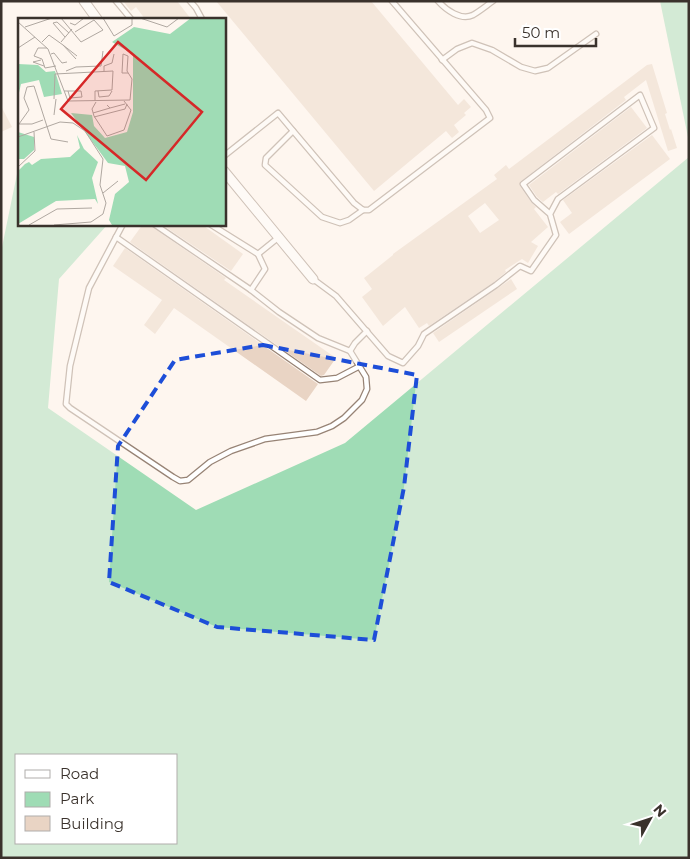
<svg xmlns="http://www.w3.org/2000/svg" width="690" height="859" font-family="Montserrat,sans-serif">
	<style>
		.green { fill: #9fdcb5; fill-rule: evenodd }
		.building { fill: #e9d4c4; fill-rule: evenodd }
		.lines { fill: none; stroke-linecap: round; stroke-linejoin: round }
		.lane-casing { stroke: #978375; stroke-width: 7 }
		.street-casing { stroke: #978375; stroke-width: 11 }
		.lane { stroke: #fff; stroke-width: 4.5 }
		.street { stroke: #fff; stroke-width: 9 }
		.marked { fill: none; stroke: #1d4ed8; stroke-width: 4; stroke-dasharray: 10 6; stroke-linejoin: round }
		.inset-road { fill: none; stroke: #b0a8a1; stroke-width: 1 }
		.view { fill: #d62828; fill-opacity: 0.15; stroke: #d62828; stroke-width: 2.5 }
		.inset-edge { fill: none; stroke: #3a322c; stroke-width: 2.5 }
	</style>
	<rect width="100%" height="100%" fill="#fef6ef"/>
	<g class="green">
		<polygon points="660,1 689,1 689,142"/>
		<path d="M19,155V224H108L59,279L48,408L196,510L345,443L689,157V858H1V252L17,174ZM16,755H176V843H16Z"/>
	</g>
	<g class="building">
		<polygon points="123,1 177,1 191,19 145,19 136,7 131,11"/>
		<polygon points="216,1 371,1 458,105 464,99 471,107 464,113 466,115 454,125 459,132 452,138 446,131 374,191"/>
		<path d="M652,64L667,113L665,114L670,130L671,129L677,148L668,151L646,80L624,97L626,100L520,182V186L531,202L536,207L534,209L548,227L531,242L538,246L528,263L522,259L505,270L506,272L494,282L429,326L427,323L419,328L405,307L383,326L362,297L372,289L364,278L368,275L393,255V254L497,179L494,175L506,165L509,169L647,65ZM485,203L499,220L480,233L468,216Z"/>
		<polygon points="1,106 12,127 1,132"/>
		<polygon points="631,107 647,128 558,194 556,192 543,202 537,197 529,185"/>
		<polygon points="652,135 670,159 569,234 560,222 572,213 563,200"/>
		<polygon points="143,224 150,224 152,227 226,278 224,280 336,358 324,375 321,376 130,242"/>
		<polygon points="161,224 201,224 243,254 231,271"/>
		<polygon points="125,248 318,384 306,401 174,308 155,334 144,325 162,300 113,266"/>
		<polygon points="511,279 517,289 439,342 433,333"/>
	</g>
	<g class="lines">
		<defs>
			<g id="lane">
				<polyline points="116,1 131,19"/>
				<polyline points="190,1 196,8 202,19"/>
				<path d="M438,1C446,10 461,21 473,15C480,11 486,6 493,1"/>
				<polyline points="442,60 457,49 472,43 492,50 521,67 535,71 548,68 596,34"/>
				<polyline points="293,131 266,158 265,165 322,217 340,223 349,220 363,210"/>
				<polyline points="224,156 278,113 354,203 363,210 369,210 490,118 486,110 392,1"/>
				<polyline points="123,224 89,288 70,366 66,404 70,408 173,477 180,481 188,480 210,462 231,451 265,439 317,432 332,426 344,418 362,400 367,389 366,377 350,351 355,343 367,331"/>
				<polyline points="154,224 251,290 265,269 258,254"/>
				<polyline points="210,224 258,254 279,237"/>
				<polyline points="116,237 320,380 337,378 360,366"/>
				<polyline points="313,279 336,296 388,356 403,363 418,346 424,334 496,285 520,266 531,271 556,235 550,214 558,199 654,128 640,95 523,184 534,200 550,214"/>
				<polyline points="251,290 279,312 318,338 350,351"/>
			</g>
			<g id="street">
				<polyline points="84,1 97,19"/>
				<polyline points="224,171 313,279"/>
			</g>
		</defs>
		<use href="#lane" class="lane-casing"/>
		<use href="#street" class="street-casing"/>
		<use href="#lane" class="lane"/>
		<use href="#street" class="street"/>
	</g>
	<path d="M0 0H690V859H0ZM263,345L417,375L404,487L374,640L217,627L109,582L118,446L175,360Z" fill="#fef6ef" fill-opacity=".55" fill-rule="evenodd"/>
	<path class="marked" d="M263,345L417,375L404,487L374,640L217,627L109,582L118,446L175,360Z"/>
	<g transform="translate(18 18)">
		<rect width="208" height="208" fill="#fef6ef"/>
		<path d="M173,0H207V207H94L91,202L97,176L111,164L107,148L90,145L53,95L74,97L76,108L87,120L109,114L115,94V36L94,24L116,9L152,16ZM0,46L20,47L28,54L37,53L44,76L26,79L21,62L3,66L0,79ZM0,114L16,119V132L6,141H0ZM59,117L66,131L80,144L74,160L80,186L77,181L38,183L0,206V153L7,146L11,144L14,147L23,141L52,139L62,130Z" fill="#9fdcb5"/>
		<path class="inset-road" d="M43,0L63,24L85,12L76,2L57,14M85,0L96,18L114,7V0M122,0L149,9L161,0M0,4L30,31L50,83L112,82L114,61L109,53L110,38L105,36L104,55H110M52,5L57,7L66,0M7,9L34,0M47,19L35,5L39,4L51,15M24,24L31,17L45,27M43,24L54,11M0,30L17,19M29,30H20L16,38L24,41L27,50L38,48M33,36L36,35L44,45L49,44M58,41L45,27L59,38M23,42L15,44L26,48M48,53L58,49L83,48L85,33M86,53V48L94,45L96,36M46,73H50L52,80L64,79L63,73H50M80,73L81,79L91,78L94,73M36,81L37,56L95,53L94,72L77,73V83M78,84L74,91L76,98L89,118L106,112L113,92L106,83M92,90L107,86M75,95L92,90L89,87M36,97L38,81M76,99L107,91L109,86M25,102L14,106H1L11,92L6,80L9,69L16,68L33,121L50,124M0,119L42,104L55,105L67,113L85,141L82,167L88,185L85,196L73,204L36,207M0,149L17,133L16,114M85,175L100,163M11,207L39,191L74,190"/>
		<path class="view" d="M100,24L184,94L128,162L43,91Z"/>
		<rect width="208" height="208" class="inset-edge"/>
	</g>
	<rect width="690" height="859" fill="none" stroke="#3a322c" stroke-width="5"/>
	<rect x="15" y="754" width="162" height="90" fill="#ffffff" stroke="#b0adab"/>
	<rect x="25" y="770" width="25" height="8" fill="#ffffff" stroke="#b0adab"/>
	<text x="60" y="779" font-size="15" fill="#3a322c">Road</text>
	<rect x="25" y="792" width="25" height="15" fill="#9fdcb5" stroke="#b0adab"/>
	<text x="60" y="804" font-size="15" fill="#3a322c">Park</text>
	<rect x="25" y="816" width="25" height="15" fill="#e9d4c4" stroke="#b0adab"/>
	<text x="60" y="829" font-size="15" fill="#3a322c">Building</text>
	<g transform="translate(650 819) rotate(50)" stroke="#ffffff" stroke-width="4" paint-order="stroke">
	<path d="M0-4L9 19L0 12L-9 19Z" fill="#3a322c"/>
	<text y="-8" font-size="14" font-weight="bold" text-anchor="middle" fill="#3a322c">N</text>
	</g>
	<path d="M515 38v8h81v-8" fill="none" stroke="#3a322c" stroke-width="2.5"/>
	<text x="522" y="38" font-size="15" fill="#3a322c" stroke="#ffffff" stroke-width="4" paint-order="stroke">50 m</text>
</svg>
